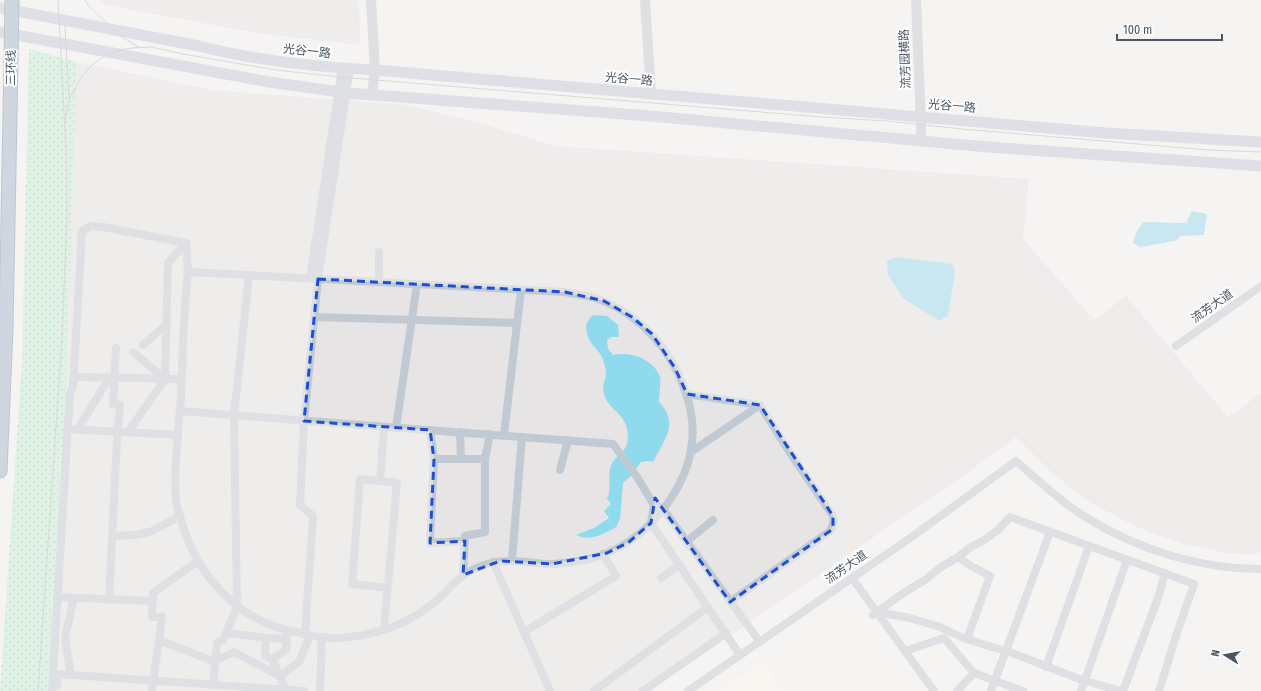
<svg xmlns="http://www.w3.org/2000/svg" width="1261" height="691" font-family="'Fira Sans Condensed','Noto Sans SC',sans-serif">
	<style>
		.commercial { fill: #fdf9ef }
		.education { fill: #e6e4e5 }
		.park { fill: url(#park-dots) }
		.water { fill: #90daee }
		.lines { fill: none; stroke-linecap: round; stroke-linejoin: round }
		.trunk-casing { stroke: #7690ad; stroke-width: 15 }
		.minor { stroke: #c1cad2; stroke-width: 8 }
		.tertiary { stroke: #c1cad2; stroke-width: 10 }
		.secondary { stroke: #c1cbd6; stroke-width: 11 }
		.trunk { stroke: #9fb4c9; stroke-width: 13 }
		.tram { stroke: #b5b8bd; stroke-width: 1 }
		.trunk-bridge-casing { stroke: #7690ad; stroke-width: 15; stroke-linecap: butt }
		.trunk-bridge { stroke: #9fb4c9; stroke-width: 13 }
		.marked { fill: none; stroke: #1d4ed8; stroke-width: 3; stroke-dasharray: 8 5; stroke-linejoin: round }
		.labels { text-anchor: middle; stroke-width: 4; stroke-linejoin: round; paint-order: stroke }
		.street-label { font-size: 12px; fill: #4a5661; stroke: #fff }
	</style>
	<defs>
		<pattern id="park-dots" width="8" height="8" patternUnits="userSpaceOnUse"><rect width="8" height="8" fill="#c3f1d5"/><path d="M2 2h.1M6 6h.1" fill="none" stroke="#a0c6b0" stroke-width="1.8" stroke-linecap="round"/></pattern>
	</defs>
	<rect width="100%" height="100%" fill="#f5f3f3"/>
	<polygon class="commercial" points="764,662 783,691 719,691 753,667"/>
	<g class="education">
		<polygon points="101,0 359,0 360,45 263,34 105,5"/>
		<polygon points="77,62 212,90 407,105 473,121 556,146 1029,179 1023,239 1094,320 1126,296 1228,417 1261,393 1261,552 1253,555 1227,553 1184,544 1139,528 1087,501 1050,471 1016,437 964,475 650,691 49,691 65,423"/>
	</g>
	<polygon class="park" points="29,49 77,62 65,423 49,691 0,691 22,361"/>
	<g class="water">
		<polygon points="1192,211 1207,214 1204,235 1181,236 1175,241 1140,247 1133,243 1136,233 1143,222 1186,223"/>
		<polygon points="896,257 952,264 955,271 948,316 939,321 903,298 888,275 887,261"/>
		<path d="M593,315L607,316L618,325L619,337H611L607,340L608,349L613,355C630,351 654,359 660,377C661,383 659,395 659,402C680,424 664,440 653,462L649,461L641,462L631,476L623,483L620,519L616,527C604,534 589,542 576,535L594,528L609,518L604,511L611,504L607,499C612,488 607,476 611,466C614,456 627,454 628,438C628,412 609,412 604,394C601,385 607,378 606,370C605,367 604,362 603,359C598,348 590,346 587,333C585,325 587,321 593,315Z"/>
	</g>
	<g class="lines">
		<defs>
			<polyline id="trunk" points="0,471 6,328 11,60"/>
		</defs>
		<use href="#trunk" class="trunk-casing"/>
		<g class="minor">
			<polyline points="186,243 188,272"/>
			<polyline points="379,252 379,282"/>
			<path d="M188,272L565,292C574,294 583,295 592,297C630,308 661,338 678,373C689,398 696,422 691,449C685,489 651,532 616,549C606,554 595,558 584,560C572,562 557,565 545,564C519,561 499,557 474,569C461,575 453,584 444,594C429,608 411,620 392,627C370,635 344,640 320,637C309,636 298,632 287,630C236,618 197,574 182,523C180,516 177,509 176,502C173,467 179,430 181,395C183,354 183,313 188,272Z"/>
			<polyline points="310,278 342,68"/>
			<polyline points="314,317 517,323"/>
			<polyline points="143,345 166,325"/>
			<polyline points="1176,346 1261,286"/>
			<polyline points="133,352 165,379"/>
			<polyline points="74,377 181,379"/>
			<path d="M687,394L760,405L790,453L833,516C834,522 833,526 830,531L730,602"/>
			<polyline points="180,411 613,444 637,477 654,505 663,509 760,642"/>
			<polyline points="396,428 417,284"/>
			<polyline points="68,429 178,435"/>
			<polyline points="78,429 109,378"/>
			<polyline points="430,430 434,459 430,543 465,541"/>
			<polyline points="128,432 165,379 168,263 186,243"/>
			<polyline points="460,432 461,459"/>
			<polyline points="504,435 521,290"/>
			<polyline points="691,452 760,405"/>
			<polyline points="434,459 485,459"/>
			<polyline points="560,470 568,440"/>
			<polyline points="380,481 384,427"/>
			<polyline points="654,505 651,523 740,655"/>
			<polyline points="112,536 133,535 150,532 180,516"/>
			<polyline points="686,542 713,520"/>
			<polyline points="958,557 971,566 990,576 967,639"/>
			<polyline points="512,560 522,437"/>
			<polyline points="493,562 550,691"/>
			<polyline points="463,575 465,536 485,532 485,459 490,434"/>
			<polyline points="661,578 679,565"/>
			<polyline points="852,578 934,691"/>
			<polyline points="57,597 153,601"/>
			<polyline points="109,600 117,439 120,405 113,404 116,348"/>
			<polyline points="877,612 910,618 940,627 963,638 1012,653 1082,680 1121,691"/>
			<polyline points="873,615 902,594 925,580 938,569 958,557 971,547 986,539 998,530 1010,517 1194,584 1176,636 1159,691"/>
			<polyline points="384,630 397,483 360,479 352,584 387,588"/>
			<polyline points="524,632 616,576 603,554"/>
			<polyline points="226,633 266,638 286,639"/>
			<polyline points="305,634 313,516 300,505 304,421 318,279 350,68"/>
			<polyline points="266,638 265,656 272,659 286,690"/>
			<polyline points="159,640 215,662"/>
			<polyline points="905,651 944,638 974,673 1023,691"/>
			<polyline points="272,659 286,650 287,635"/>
			<polyline points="215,661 234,652 280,676 299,662 310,635"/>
			<polyline points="1046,667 1089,546"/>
			<polyline points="71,675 65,638 74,598"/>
			<polyline points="57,685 58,674 304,691"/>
			<polyline points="213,685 217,643 223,640 237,607 234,415 249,275"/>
			<polyline points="52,691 67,439 70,394 73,387 82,231 91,226 103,227 186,243"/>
			<polyline points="152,691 162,617 152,617 153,593 198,561"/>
			<polyline points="320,691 322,637"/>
			<polyline points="594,691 708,607"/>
			<polyline points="643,691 726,633"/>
			<path d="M688,691L913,536L1016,461C1039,481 1061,502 1087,518C1139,550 1200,569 1261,569"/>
			<polyline points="957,691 974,673"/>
			<polyline points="991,691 1050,532"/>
			<polyline points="1081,691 1127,560"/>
			<polyline points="1123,691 1158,598 1165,573"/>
		</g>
		<g class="tertiary">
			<polyline points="371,0 375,70 372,94"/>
			<polyline points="645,0 651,94"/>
			<polyline points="916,0 921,125 921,140"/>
		</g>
		<g class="secondary">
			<path d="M0,8L199,46C257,61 316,67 375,70L1106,133L1261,142"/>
			<polyline points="0,32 269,82 347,93 650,116 988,147 1261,166"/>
		</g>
		<use href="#trunk" class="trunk"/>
		<g class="tram">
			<polyline points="85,0 88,5 119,35 140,48"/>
			<polyline points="65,26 69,98"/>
			<polyline points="65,122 69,100 82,76 92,65 106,55 120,50 132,48 151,47 183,54 276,70 340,77 821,117 887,121 962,129 1208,150 1261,152"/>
			<polyline points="38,691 62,339 67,214 66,149 58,0"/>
		</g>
		<defs>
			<polyline id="trunk-bridge" points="11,60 12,0"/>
		</defs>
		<use href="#trunk-bridge" class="trunk-bridge-casing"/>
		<use href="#trunk-bridge" class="trunk-bridge"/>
	</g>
	<path d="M0 0H1261V691H0ZM318,279L565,292L604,301L632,317L652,334L675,368L687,394L760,405L833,516V526L830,531L730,602L655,498L651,523L629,542L607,553L552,564L500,561L463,575L465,541L430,543L434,459L430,430L304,421Z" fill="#f5f3f3" fill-opacity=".55" fill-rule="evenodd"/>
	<path class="marked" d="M318,279L565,292L604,301L632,317L652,334L675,368L687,394L760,405L833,516V526L830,531L730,602L655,498L651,523L629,542L607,553L552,564L500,561L463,575L465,541L430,543L434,459L430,430L304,421Z"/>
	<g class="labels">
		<g class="street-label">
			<text transform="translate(307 51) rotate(6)" y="4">光谷一路</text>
			<text transform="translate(905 59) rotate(-92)" y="4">流芳园横路</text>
			<text transform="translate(11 68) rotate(-89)" y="4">三环线</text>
			<text transform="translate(629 79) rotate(5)" y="4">光谷一路</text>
			<text transform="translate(952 106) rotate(5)" y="4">光谷一路</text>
			<text transform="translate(1212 306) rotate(-35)" y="4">流芳大道</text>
			<text transform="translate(846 567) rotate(-35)" y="4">流芳大道</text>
		</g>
	</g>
	<g transform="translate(1225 655) rotate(281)" stroke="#ffffff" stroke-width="3" paint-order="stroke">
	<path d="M0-3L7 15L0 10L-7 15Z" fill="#4a5661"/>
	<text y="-6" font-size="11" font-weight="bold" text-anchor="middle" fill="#4a5661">N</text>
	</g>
	<path d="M1117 34v6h105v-6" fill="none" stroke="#4a5661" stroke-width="2"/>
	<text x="1123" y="34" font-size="12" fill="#4a5661" stroke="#ffffff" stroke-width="3" paint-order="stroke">100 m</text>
</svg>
